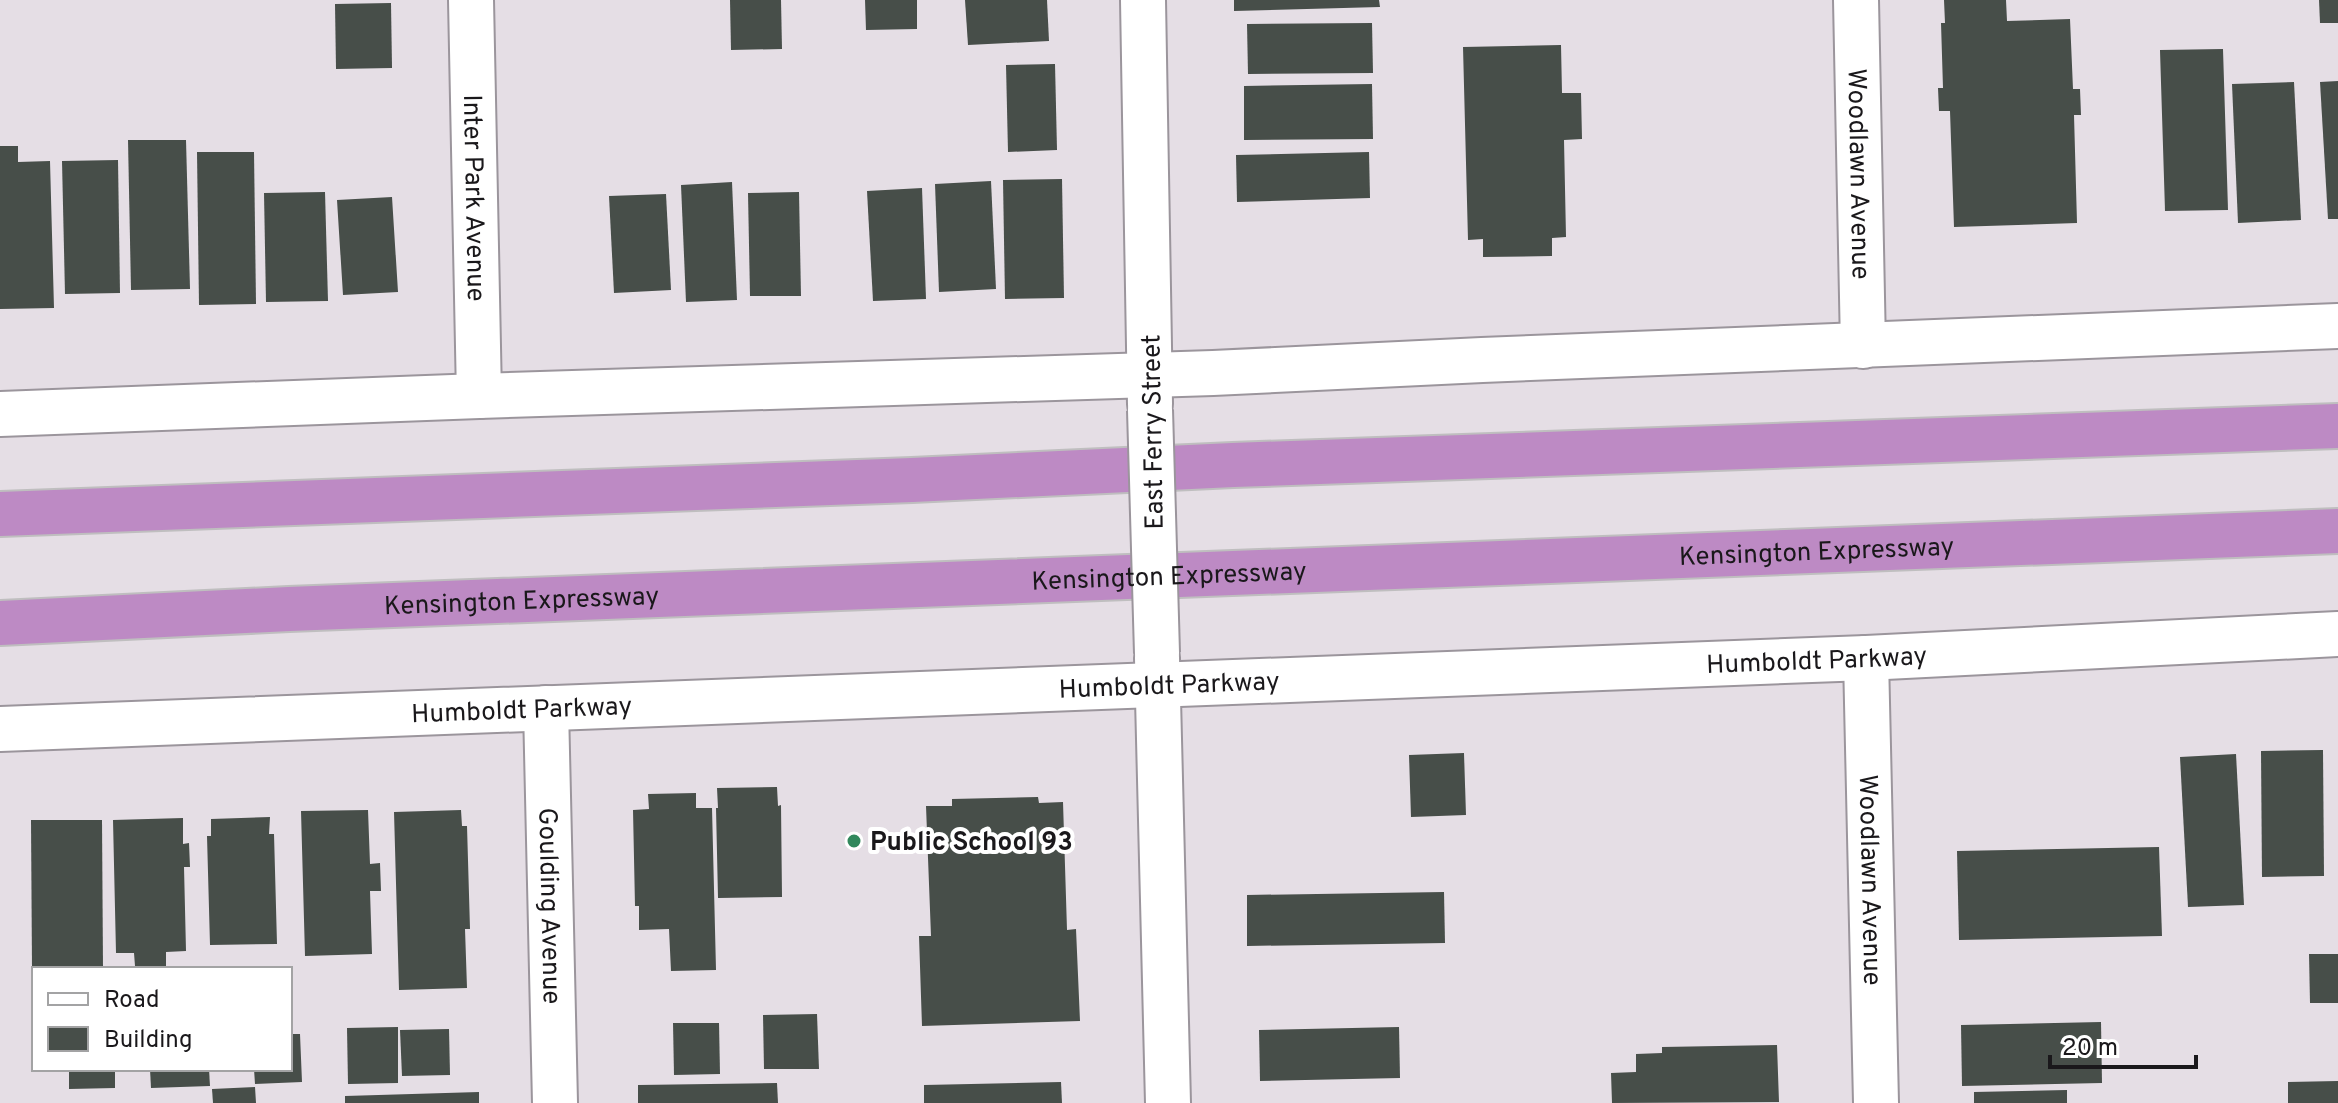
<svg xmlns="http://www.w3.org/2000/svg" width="2338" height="1103" font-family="Overpass,sans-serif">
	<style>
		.building { fill: #474e49 }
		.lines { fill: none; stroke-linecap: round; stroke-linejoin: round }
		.minor-casing { stroke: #9b959c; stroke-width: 48 }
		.tertiary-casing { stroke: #9b959c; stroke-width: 48 }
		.motorway-casing { stroke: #bfbebf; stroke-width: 48 }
		.minor { stroke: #fff; stroke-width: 44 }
		.tertiary { stroke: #fff; stroke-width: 44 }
		.motorway { stroke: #bd8ac4; stroke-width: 44 }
		.tertiary-bridge-casing { stroke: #9b959c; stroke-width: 48; stroke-linecap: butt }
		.tertiary-bridge { stroke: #fff; stroke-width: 44 }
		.poi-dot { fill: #31885c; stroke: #fff; stroke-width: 3 }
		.labels { text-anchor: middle; stroke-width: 8; stroke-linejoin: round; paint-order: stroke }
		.street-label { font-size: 26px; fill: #1a181b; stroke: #fff }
		.poi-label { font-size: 26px; font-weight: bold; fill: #1a181b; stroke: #fff; text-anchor: start }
	</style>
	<rect width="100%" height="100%" fill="#e5dee5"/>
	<g class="building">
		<polygon points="730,0 781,0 782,49 731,50"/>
		<polygon points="865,0 917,0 917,29 866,30"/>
		<polygon points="965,0 1047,0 1049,41 968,45"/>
		<polygon points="1234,0 1379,0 1380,7 1234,11"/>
		<polygon points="1944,0 2006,0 2007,21 2070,19 2073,89 2080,89 2081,115 2074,115 2077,223 1954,227 1950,111 1939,111 1938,88 1943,88 1941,23 1945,23"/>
		<polygon points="2319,0 2338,0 2338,23 2320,23"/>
		<polygon points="391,3 392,68 336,69 335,4"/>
		<polygon points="1372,23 1373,73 1248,74 1247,24"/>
		<polygon points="1561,45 1562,93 1581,93 1582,139 1564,140 1566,237 1552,238 1552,256 1483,257 1483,239 1468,240 1463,47"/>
		<polygon points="2223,49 2228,210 2165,211 2160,50"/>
		<polygon points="1055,64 1057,150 1008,152 1006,65"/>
		<polygon points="2338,81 2338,219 2328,219 2320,82"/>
		<polygon points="2294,82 2301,220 2238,223 2232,84"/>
		<polygon points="1372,84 1373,139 1244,140 1244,86"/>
		<polygon points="128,140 186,140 190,289 131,290"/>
		<polygon points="0,146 18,146 18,162 50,161 54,308 0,309"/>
		<polygon points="197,152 254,152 256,304 199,305"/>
		<polygon points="1369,152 1370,198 1237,202 1236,155"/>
		<polygon points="118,160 120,293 65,294 62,161"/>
		<polygon points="1062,179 1064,298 1005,299 1003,180"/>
		<polygon points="991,181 996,289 939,292 935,184"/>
		<polygon points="732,182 737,300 686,302 681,185"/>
		<polygon points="922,188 926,299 873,301 867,191"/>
		<polygon points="325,192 328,301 266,302 264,193"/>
		<polygon points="799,192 801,296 750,296 748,193"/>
		<polygon points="666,194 671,290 614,293 609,196"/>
		<polygon points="392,197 398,292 343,295 337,200"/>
		<polygon points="2323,750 2324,876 2262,877 2261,751"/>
		<polygon points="1464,753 1466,815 1411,817 1409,755"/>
		<polygon points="2236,754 2244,905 2188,907 2180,757"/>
		<polygon points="777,787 778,806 781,805 782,897 718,898 716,808 718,808 717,788"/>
		<polygon points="696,793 696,808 712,808 716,970 671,971 669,929 639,930 639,906 635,906 633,810 649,809 648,794"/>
		<polygon points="1038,797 1039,803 1063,802 1067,930 1076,929 1080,1021 922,1026 919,936 931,936 926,806 952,806 952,799"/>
		<polygon points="368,810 370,864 380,863 381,891 370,891 372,954 305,956 301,811"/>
		<polygon points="461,810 462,826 467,826 470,929 465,929 467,988 399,990 394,812"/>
		<polygon points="270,817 269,834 274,834 277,944 210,945 207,836 211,836 211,819"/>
		<polygon points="183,818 183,844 189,843 190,867 184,867 186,951 166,952 166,966 135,966 134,953 116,953 113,820"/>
		<polygon points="31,820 102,820 103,969 32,969"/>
		<polygon points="2159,847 2162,936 1959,940 1957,851"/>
		<polygon points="1444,892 1445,943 1247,946 1247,895"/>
		<polygon points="2309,954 2338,954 2338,1003 2310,1003"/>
		<polygon points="817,1014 819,1069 764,1069 763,1015"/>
		<polygon points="2101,1022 2102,1083 1962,1086 1961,1025"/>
		<polygon points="673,1023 719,1023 720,1074 674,1075"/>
		<polygon points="398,1027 398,1083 348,1084 347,1028"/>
		<polygon points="1399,1027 1400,1078 1260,1081 1259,1030"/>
		<polygon points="449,1029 450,1075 402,1076 400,1030"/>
		<polygon points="290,1034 300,1034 302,1082 255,1084 254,1069 290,1069"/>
		<polygon points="1777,1045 1779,1102 1612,1103 1611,1073 1636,1072 1636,1054 1662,1053 1662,1047"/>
		<polygon points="69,1069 115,1069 115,1088 69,1089"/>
		<polygon points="150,1069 209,1069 210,1086 151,1088"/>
		<polygon points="2338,1081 2338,1103 2288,1103 2288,1082"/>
		<polygon points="1061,1082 1062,1103 924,1103 924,1085"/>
		<polygon points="777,1083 778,1103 638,1103 638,1085"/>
		<polygon points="255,1087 256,1103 213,1103 212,1089"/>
		<polygon points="2067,1090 2067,1103 1974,1103 1974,1092"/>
		<polygon points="479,1092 479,1103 345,1103 345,1096"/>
	</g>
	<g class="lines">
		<defs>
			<g id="minor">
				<path id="s1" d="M471,0L479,396"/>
				<path id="s2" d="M1856,0L1863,346"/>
				<path id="s3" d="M1866,658L1876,1103"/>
				<path id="s4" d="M546,708L555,1103"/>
			</g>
			<g id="tertiary">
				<polyline points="1143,0 1150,404"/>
				<polyline points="0,414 479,396 1213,373 1482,360 2338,326"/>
				<polyline points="1157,658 1168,1103"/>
				<path id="s5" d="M0,729L1866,658L2338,634"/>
			</g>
			<g id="motorway">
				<polyline points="0,514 912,480 1233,465 2338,426"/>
				<path id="s6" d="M0,623L289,609L2338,531"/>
			</g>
		</defs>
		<use href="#minor" class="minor-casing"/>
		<use href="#tertiary" class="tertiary-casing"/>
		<use href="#motorway" class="motorway-casing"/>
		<use href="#minor" class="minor"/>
		<use href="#tertiary" class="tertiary"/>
		<use href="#motorway" class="motorway"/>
		<defs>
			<polyline id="tertiary-bridge" points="1150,410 1157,653"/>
		</defs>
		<use href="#tertiary-bridge" class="tertiary-bridge-casing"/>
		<use href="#tertiary-bridge" class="tertiary-bridge"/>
	</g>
	<circle class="poi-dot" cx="854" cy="841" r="8"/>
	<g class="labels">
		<g class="street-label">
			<text dy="9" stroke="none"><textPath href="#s2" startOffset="174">Woodlawn Avenue</textPath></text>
			<text dy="9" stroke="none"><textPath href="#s1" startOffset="198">Inter Park Avenue</textPath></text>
			<text transform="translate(1152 432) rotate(-91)" y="9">East Ferry Street</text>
			<text dy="9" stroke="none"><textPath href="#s6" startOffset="1818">Kensington Expressway</textPath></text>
			<text dy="9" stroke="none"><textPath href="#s6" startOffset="1170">Kensington Expressway</textPath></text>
			<text dy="9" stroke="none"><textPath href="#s6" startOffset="522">Kensington Expressway</textPath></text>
			<text dy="9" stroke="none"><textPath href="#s5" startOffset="1818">Humboldt Parkway</textPath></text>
			<text dy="9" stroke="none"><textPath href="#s5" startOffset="1170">Humboldt Parkway</textPath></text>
			<text dy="9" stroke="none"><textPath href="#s5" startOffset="522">Humboldt Parkway</textPath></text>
			<text dy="9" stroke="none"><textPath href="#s3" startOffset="222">Woodlawn Avenue</textPath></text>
			<text dy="9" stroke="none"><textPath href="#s4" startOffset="198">Goulding Avenue</textPath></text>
		</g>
		<g class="poi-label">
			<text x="870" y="850">Public School 93</text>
		</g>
	</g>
	<rect x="32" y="967" width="260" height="104" fill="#ffffff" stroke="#a3a3a4" stroke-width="2"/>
	<rect x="48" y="993" width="40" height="12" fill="#ffffff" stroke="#a3a3a4" stroke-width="2"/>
	<text x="104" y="1007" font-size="24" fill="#1a181b">Road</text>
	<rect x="48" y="1027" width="40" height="24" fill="#474e49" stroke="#a3a3a4" stroke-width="2"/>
	<text x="104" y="1047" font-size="24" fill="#1a181b">Building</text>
	<path d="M2050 1055v12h146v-12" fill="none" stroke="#1a181b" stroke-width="4"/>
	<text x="2062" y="1055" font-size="24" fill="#1a181b" stroke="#ffffff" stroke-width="6" paint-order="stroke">20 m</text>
</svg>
